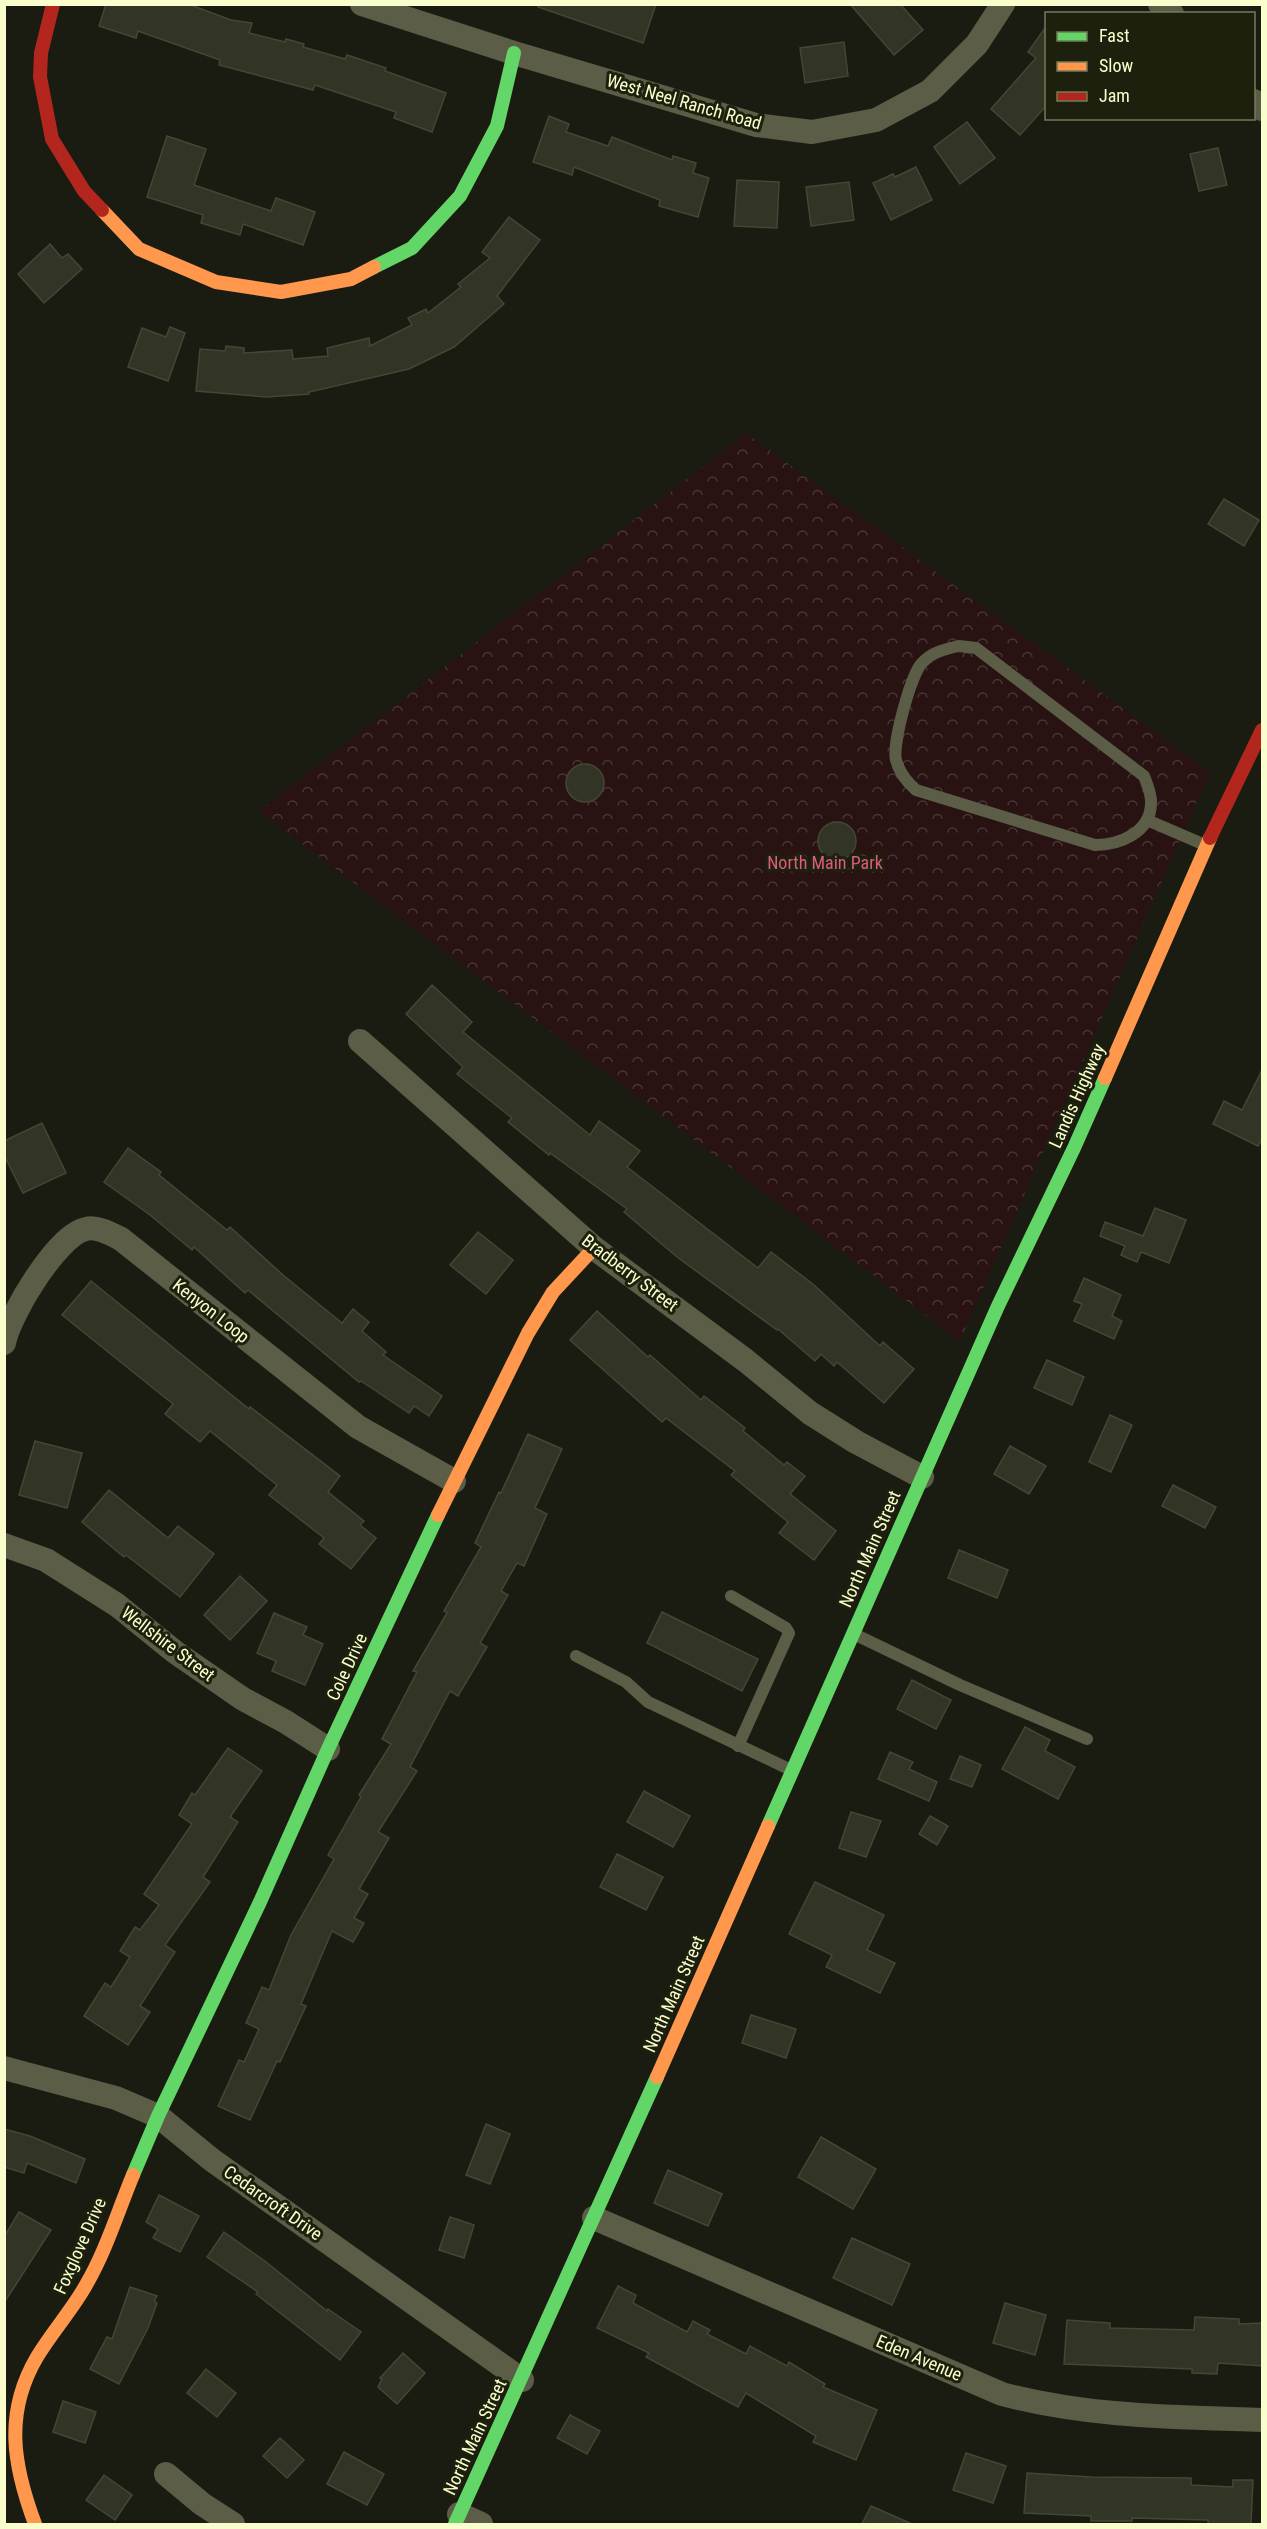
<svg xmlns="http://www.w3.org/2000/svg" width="1267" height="2529" font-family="'Roboto Condensed',sans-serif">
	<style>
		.forest { fill: url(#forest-crowns) }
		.building { fill: #323426; stroke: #444733; stroke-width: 1.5 }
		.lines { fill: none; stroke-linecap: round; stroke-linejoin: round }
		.lane { stroke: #5c5d47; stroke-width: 12 }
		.street { stroke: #5c5d47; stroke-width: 24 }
		.fast { stroke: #63d668; stroke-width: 14 }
		.slow { stroke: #ff974d; stroke-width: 14 }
		.jam { stroke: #b3261e; stroke-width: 14 }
		.labels { text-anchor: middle; stroke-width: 6; stroke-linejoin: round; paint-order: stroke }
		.street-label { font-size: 18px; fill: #fafecd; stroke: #1d200d }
		.park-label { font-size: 18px; fill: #dd5b7e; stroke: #1d200d }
	</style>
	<defs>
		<pattern id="forest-crowns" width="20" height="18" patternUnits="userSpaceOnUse" patternTransform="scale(1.5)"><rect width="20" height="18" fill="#281212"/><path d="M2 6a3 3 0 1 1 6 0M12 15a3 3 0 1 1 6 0" fill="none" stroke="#483633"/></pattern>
	</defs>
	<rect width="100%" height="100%" fill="#1a1c11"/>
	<polygon class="forest" points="746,433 1210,772 960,1341 259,811"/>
	<g class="building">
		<polygon points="106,4 188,4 231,20 252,23 249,33 285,42 286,39 304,44 303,47 345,59 347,55 386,68 385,71 446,93 432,132 394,118 396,112 315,85 313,90 219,65 220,60 138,31 136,38 99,26"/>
		<polygon points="538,4 656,4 643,43 538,7"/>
		<polygon points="850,4 900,4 923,30 894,55"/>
		<polygon points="1047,25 1047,105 1020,135 991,109 1036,58 1028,52"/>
		<polygon points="844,42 848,76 805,83 800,48"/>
		<polygon points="549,116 569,124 566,132 608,146 612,137 672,160 673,156 696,163 693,173 709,178 698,217 659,206 660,200 574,167 572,175 533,162"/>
		<polygon points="967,122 995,158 960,184 934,147"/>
		<polygon points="167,136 206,149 194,185 271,211 276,198 315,212 303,245 243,224 240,235 201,223 203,215 147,197"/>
		<polygon points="1218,148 1227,185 1199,191 1190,154"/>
		<polygon points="916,167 932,200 891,220 873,183 893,174 895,177"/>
		<polygon points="737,180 779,182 777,228 734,226"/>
		<polygon points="849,182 854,220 811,226 806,187"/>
		<polygon points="509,217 540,240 497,296 504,304 454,347 409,369 309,392 309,394 267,397 196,391 200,349 225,351 226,346 244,348 244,353 292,350 293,359 328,356 327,348 369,338 370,346 412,325 408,318 426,309 428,313 461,287 458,284 490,258 482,252"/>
		<polygon points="50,244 62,258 68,254 82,269 44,303 18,274"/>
		<polygon points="170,327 185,333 168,381 128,367 142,328 166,337"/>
		<polygon points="1224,499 1259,520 1244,546 1208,524"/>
		<circle cx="585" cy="783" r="19"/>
		<circle cx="837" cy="841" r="19"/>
		<polygon points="432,985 472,1022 463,1032 590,1135 599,1121 640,1151 627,1167 758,1268 771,1252 814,1285 880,1346 883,1342 914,1369 884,1403 837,1362 834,1366 821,1354 815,1361 778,1329 777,1330 677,1257 624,1212 627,1209 550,1153 549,1155 508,1122 512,1118 457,1074 463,1067 406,1014"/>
		<polygon points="1263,1068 1263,1137 1258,1146 1213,1124 1224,1101 1242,1110"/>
		<polygon points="42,1123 66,1173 23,1193 4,1155 4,1141"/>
		<polygon points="128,1148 161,1172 159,1175 227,1230 230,1227 283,1275 342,1323 353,1309 369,1322 362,1331 386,1352 383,1355 442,1396 429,1416 414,1406 409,1413 361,1381 359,1382 248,1290 245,1293 194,1247 192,1250 150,1215 104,1182"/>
		<polygon points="1155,1208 1186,1220 1169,1263 1141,1252 1137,1262 1121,1255 1125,1246 1100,1236 1105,1222 1143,1236"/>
		<polygon points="478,1232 513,1260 486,1294 450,1265"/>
		<polygon points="1084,1278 1121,1295 1112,1316 1122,1321 1114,1339 1074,1321 1082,1304 1074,1301"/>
		<polygon points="91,1281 249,1409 250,1407 340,1476 328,1492 364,1521 360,1525 376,1538 351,1569 319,1544 324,1538 269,1495 277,1485 210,1431 200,1442 165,1414 173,1404 62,1315"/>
		<polygon points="597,1311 648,1357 650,1355 701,1400 704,1396 745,1428 743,1431 784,1465 787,1462 805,1476 790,1494 836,1531 814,1560 779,1533 788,1522 731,1475 735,1471 666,1418 662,1422 570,1340"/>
		<polygon points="1047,1360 1084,1377 1072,1405 1034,1388"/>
		<polygon points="1110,1415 1132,1425 1111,1472 1089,1462"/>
		<polygon points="528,1434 562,1449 535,1508 547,1514 524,1566 517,1563 501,1591 508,1595 480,1643 487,1647 458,1696 450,1691 410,1767 417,1771 378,1832 389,1838 359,1889 368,1894 354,1918 364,1923 353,1942 332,1931 301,2004 306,2006 280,2062 277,2061 250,2120 218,2106 239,2060 244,2062 259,2029 246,2023 262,1987 269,1990 291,1935 334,1859 328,1855 361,1797 359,1795 391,1744 382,1739 417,1672 413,1671 447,1613 444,1611 481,1547 475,1543 499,1492 501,1493"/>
		<polygon points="35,1441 82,1453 67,1508 19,1495"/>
		<polygon points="1010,1446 1046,1466 1029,1494 994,1474"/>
		<polygon points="1173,1485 1216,1507 1205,1528 1162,1506"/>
		<polygon points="109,1490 168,1538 178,1526 214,1554 180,1597 126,1555 124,1557 82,1522"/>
		<polygon points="959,1550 1008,1570 997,1598 948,1578"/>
		<polygon points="240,1576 267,1601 230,1640 204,1615"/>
		<polygon points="662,1612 758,1659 742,1691 647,1643"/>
		<polygon points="274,1613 307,1627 303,1635 323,1644 305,1685 272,1671 276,1661 257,1653"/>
		<polygon points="912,1680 951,1700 936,1729 897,1709"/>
		<polygon points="1025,1727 1050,1740 1045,1751 1075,1767 1058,1799 1002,1769"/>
		<polygon points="228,1748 262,1771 230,1817 238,1822 203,1877 210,1882 165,1945 175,1952 140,2006 150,2012 128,2045 84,2016 105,1983 111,1987 130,1957 120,1951 135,1927 140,1930 159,1905 144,1894 192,1824 179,1815 192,1793 195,1795"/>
		<polygon points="890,1752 913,1762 909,1769 937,1782 929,1801 878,1779"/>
		<polygon points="960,1756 981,1765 972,1787 950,1779"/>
		<polygon points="644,1791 690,1816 673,1847 627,1822"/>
		<polygon points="851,1812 881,1821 866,1857 839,1848"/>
		<polygon points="930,1816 948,1826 937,1845 919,1834"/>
		<polygon points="617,1854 663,1877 646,1910 600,1887"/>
		<polygon points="815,1882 884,1915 867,1950 895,1963 880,1993 826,1967 832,1955 789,1934"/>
		<polygon points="751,2015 796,2029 786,2058 742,2043"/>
		<polygon points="486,2124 510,2134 490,2184 466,2175"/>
		<polygon points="4,2129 30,2136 85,2159 76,2183 27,2163 24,2173 4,2167"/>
		<polygon points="821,2137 876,2169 853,2209 798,2177"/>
		<polygon points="668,2170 722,2194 708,2226 654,2203"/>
		<polygon points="159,2195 199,2216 180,2252 153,2238 158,2229 146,2222"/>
		<polygon points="19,2212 51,2230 4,2303 4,2237"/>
		<polygon points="450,2217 474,2225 464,2258 439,2250"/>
		<polygon points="224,2232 266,2262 327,2311 328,2309 361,2332 340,2360 256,2294 258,2292 207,2257"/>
		<polygon points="852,2238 910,2264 892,2305 833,2278"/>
		<polygon points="618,2286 636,2295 633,2303 687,2332 693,2321 710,2330 707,2334 746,2354 750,2346 787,2366 789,2362 825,2384 823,2387 877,2410 856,2460 813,2442 816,2436 746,2393 738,2407 646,2357 649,2353 597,2328"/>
		<polygon points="130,2287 157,2296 154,2301 157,2303 148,2328 119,2384 90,2369 107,2337 112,2339"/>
		<polygon points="1005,2303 1046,2315 1035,2355 993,2343"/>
		<polygon points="1195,2317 1239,2319 1239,2324 1263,2323 1263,2366 1218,2363 1217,2374 1192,2373 1192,2369 1064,2364 1067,2320 1110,2323 1110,2328 1194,2330"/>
		<polygon points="403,2353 425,2373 397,2404 378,2387 382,2379 380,2378"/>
		<polygon points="206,2369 236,2393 217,2417 187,2393"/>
		<polygon points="63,2401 96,2412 85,2443 53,2432"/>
		<polygon points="570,2415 600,2431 587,2454 557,2438"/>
		<polygon points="280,2438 304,2460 287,2478 263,2456"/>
		<polygon points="344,2452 384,2474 367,2505 327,2484"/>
		<polygon points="966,2453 1006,2466 993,2503 953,2490"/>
		<polygon points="1027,2473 1091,2477 1191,2478 1191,2485 1233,2487 1233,2480 1253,2480 1251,2524 1208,2524 1208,2520 1132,2518 1132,2521 1091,2521 1091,2516 1024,2513"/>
		<polygon points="104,2475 132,2495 115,2520 86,2500"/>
		<polygon points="871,2506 912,2524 862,2524"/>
	</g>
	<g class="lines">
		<g class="lane">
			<path d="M959,646L976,648L1144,776C1147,784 1152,795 1151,804C1150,833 1119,845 1095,845L916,790C907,782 899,772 896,760C892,744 911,674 922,663C932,652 945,649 959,646Z"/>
			<polyline points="1147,820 1205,845"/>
			<polyline points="731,1596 786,1628 789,1633 738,1746"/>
			<polyline points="854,1634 960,1685 1087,1739"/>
			<polyline points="576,1656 626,1682 648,1702 791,1770"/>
		</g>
		<g class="street">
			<polyline points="362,4 514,53 756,125 812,132 876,120 930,91 977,44 1003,4"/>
			<polyline points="1160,4 1172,14"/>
			<polyline points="1254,101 1262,109"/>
			<polyline points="360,1041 594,1248 745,1360 810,1413 856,1442 922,1477"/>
			<path d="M4,1343C9,1315 58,1234 86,1229C97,1226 111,1234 121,1239L358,1427L454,1481"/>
			<polyline points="4,1545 46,1560 117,1605 175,1652 243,1699 286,1722 328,1749"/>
			<polyline points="4,2068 116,2098 158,2116 212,2160 522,2380"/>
			<path d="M594,2218L1002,2394C1089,2417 1174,2417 1262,2420"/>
			<polyline points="166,2474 202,2504 233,2524"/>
			<polyline points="459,2514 481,2524"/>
		</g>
		<g class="fast">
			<polyline points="374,267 412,248 460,196 497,126 514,53"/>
			<polyline points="768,1826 998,1306 1074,1148 1105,1078"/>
			<polyline points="133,2175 158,2116 260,1902 328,1749 438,1515"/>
			<polyline points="455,2524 657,2077"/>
		</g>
		<g class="slow">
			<polyline points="102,210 139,249 216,282 281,292 351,279 374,267"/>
			<polyline points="1105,1078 1210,838"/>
			<polyline points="438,1515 528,1333 553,1292 594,1248"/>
			<polyline points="657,2077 768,1826"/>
			<path d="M35,2524C13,2465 4,2413 37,2357C52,2332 72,2310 86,2285C106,2251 118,2211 133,2175"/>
		</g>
		<g class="jam">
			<polyline points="53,4 41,53 40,77 52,139 84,191 102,210"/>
			<polyline points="1210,838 1262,730"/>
		</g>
	</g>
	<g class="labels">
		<g class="street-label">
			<text transform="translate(684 102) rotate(16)" y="6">West Neel Ranch Road</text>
			<text transform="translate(1077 1096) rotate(-66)" y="6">Landis Highway</text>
			<text transform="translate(630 1273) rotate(37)" y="6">Bradberry Street</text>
			<text transform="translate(211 1311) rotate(38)" y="6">Kenyon Loop</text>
			<text transform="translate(870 1549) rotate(-66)" y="6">North Main Street</text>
			<text transform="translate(168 1644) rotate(37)" y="6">Wellshire Street</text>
			<text transform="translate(347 1667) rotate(-65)" y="6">Cole Drive</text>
			<text transform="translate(674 1994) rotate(-66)" y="6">North Main Street</text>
			<text transform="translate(273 2203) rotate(35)" y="6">Cedarcroft Drive</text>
			<text transform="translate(80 2246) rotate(-66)" y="6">Foxglove Drive</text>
			<text transform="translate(919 2358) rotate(23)" y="6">Eden Avenue</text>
			<text transform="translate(475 2437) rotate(-65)" y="6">North Main Street</text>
		</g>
		<g class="park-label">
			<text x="825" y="869">North Main Park</text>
		</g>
	</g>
	<rect width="1267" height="2529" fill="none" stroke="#fafecd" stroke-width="12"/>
	<rect x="1045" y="12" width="210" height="108" fill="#1d200d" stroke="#75795a" stroke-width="1.5"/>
	<rect x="1057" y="32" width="30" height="9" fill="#63d668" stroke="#75795a" stroke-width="1.5"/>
	<text x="1099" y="42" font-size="18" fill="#fafecd">Fast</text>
	<rect x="1057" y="62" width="30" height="9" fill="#ff974d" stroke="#75795a" stroke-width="1.5"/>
	<text x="1099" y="72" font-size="18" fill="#fafecd">Slow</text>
	<rect x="1057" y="92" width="30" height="9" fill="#b3261e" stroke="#75795a" stroke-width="1.5"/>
	<text x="1099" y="102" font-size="18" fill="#fafecd">Jam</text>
</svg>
